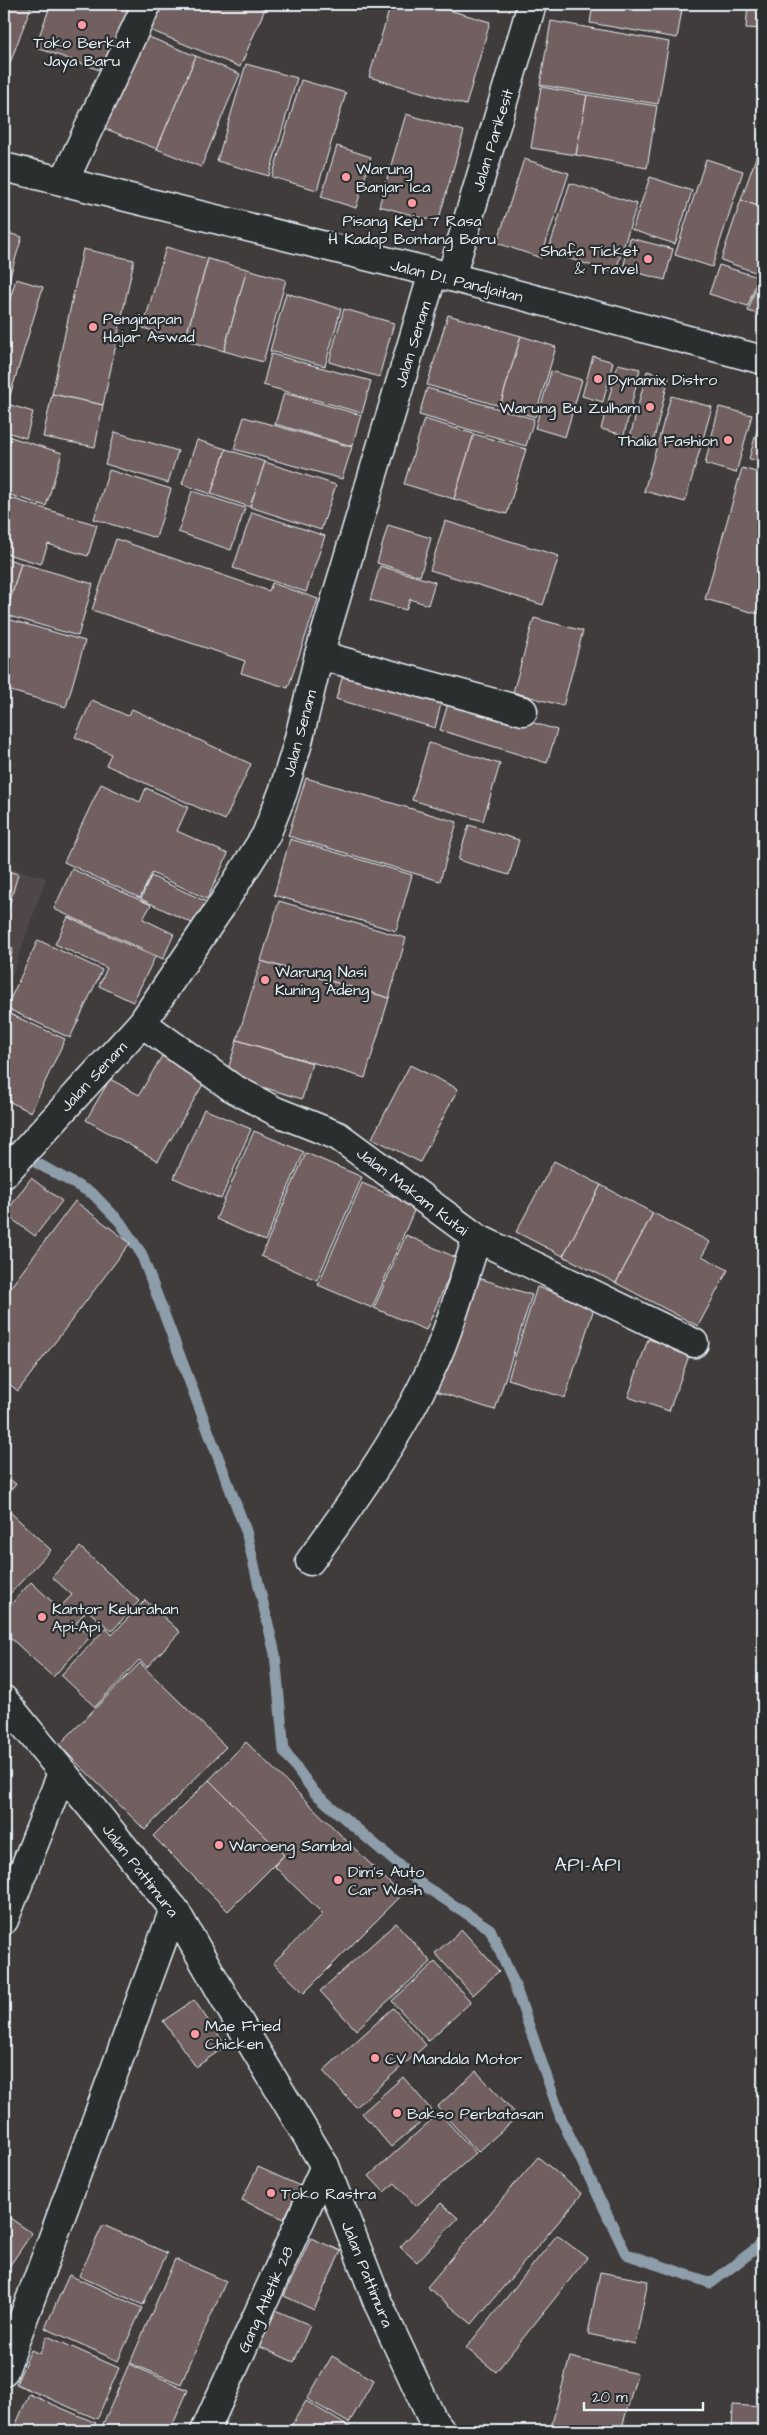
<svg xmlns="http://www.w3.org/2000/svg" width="767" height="2435" font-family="'Architects Daughter',sans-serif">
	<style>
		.built { fill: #4f4646 }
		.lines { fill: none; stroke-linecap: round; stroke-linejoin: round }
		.stream { stroke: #8d9da9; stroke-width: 11 }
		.building { fill: #725f5e; stroke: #e8f1f8 }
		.minor-casing { stroke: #e8f1f8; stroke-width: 31 }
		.major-casing { stroke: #e8f1f8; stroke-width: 31 }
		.minor { stroke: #2a2d2e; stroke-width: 28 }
		.major { stroke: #2a2d2e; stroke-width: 28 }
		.poi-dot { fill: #ff9aa2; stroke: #2a2d2e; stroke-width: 2 }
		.labels { text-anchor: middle; stroke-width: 4.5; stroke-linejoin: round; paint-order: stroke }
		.poi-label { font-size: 16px; fill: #e8f1f8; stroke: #2a2d2e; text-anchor: start }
		.street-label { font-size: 16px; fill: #e8f1f8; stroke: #2a2d2e }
		.quarter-label { font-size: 19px; letter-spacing: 1px; fill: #e8f1f8; stroke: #2a2d2e }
	</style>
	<rect width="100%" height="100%" fill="#403c3c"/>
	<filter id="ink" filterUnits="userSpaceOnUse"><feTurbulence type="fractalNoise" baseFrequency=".02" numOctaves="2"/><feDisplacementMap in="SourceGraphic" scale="10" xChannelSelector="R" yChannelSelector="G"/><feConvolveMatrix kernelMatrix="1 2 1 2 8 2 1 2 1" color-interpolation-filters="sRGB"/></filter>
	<g filter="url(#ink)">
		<polygon class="built" points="4,866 46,878 4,1000"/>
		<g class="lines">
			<polyline class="stream" points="4,1145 93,1194 120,1222 141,1253 246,1531 275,1654 284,1751 315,1793 420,1883 490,1929 514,1983 561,2118 626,2254 711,2283 763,2243"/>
		</g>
		<g class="building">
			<polygon points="4,4 32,4 4,79"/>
			<polygon points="51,4 130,4 105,72 35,47"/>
			<polygon points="156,4 252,4 265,9 240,67 145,28"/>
			<polygon points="391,4 428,4 490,22 466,105 369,77"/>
			<polygon points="593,4 683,4 677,38 590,23"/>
			<polygon points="748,4 763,4 763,29 746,28"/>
			<polygon points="551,21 669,42 658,104 540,85"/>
			<polygon points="139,33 196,56 157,149 101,127"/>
			<polygon points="196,56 240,74 201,167 157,149"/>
			<polygon points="246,64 297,78 269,176 217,161"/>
			<polygon points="301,80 346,93 317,190 272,177"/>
			<polygon points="541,87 587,95 576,155 531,148"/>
			<polygon points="587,95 657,106 647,168 576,155"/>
			<polygon points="406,114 464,131 438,222 379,206"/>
			<polygon points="337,146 371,157 356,208 321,197"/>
			<polygon points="760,146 763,147 763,208 741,200"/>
			<polygon points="524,159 569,173 541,258 497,243"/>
			<polygon points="706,159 743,171 712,267 675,255"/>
			<polygon points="650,177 692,191 675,244 632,230"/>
			<polygon points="570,183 637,204 615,273 548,252"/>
			<polygon points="741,200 763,208 763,275 721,260"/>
			<polygon points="4,232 22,237 4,296"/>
			<polygon points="630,238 673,249 665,280 623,269"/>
			<polygon points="166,247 208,259 185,340 143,328"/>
			<polygon points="83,249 134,260 103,405 52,394"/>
			<polygon points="208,259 247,269 224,351 185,340"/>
			<polygon points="719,265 758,277 748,306 709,294"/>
			<polygon points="247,269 286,280 263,362 224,351"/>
			<polygon points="759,278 763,279 763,316 748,311"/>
			<polygon points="16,279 43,287 8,402 4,400 4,318"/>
			<polygon points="286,293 341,309 325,366 270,351"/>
			<polygon points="344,309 394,323 379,377 329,362"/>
			<polygon points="448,315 521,336 500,406 427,385"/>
			<polygon points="521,336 556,347 535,417 500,406"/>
			<polygon points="271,354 371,381 362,413 263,385"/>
			<polygon points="593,356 613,362 603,402 582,396"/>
			<polygon points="618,364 640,369 624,435 601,429"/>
			<polygon points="551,371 582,380 565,437 535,428"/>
			<polygon points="647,371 669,377 653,443 630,437"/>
			<polygon points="427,388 534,419 526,446 419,415"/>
			<polygon points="284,393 361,415 352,446 275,424"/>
			<polygon points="52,394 103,405 95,447 43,437"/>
			<polygon points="671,396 712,407 685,502 644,491"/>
			<polygon points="4,403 33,412 26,438 4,431"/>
			<polygon points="719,407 752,415 736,473 705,464"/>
			<polygon points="244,417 352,447 342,479 234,449"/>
			<polygon points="424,419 474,434 454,499 404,484"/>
			<polygon points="760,419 763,420 763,462 749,459"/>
			<polygon points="115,432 178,451 168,483 105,464"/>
			<polygon points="474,434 526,449 507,514 454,499"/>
			<polygon points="4,435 62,453 46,506 4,493"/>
			<polygon points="197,440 226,449 211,494 182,484"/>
			<polygon points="226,449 265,462 250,507 211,494"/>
			<polygon points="265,462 336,485 321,530 250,507"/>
			<polygon points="742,468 763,474 763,596 758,614 705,599"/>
			<polygon points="109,470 171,489 156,538 94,519"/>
			<polygon points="192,491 245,508 231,550 178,532"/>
			<polygon points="4,496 97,525 88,556 48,544 41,564 4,553 11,532 4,530"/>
			<polygon points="252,512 325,536 306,592 233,568"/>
			<polygon points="445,521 559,556 543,605 430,570"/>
			<polygon points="388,525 431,538 420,576 377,563"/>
			<polygon points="116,539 269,591 272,583 318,599 288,688 241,673 245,661 92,610"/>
			<polygon points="4,558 21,563 6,615 4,614"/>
			<polygon points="21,563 93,584 78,636 6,615"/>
			<polygon points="380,566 435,582 428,605 410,599 406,610 370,600"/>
			<polygon points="4,618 85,641 66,707 4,689"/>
			<polygon points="534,618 583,631 563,706 513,692"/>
			<polygon points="345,668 443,696 435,728 336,699"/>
			<polygon points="450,697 557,730 547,763 440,730"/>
			<polygon points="92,700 128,716 132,709 251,764 225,820 106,765 111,754 75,737"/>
			<polygon points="429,743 500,764 483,821 412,800"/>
			<polygon points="306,778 457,822 440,881 288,836"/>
			<polygon points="101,784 140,802 146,788 188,807 177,831 228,854 207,899 152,873 140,898 64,862"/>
			<polygon points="469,825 519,840 509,875 458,860"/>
			<polygon points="290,839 412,875 396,931 274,895"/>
			<polygon points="72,869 151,905 143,919 174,934 163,959 54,909"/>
			<polygon points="4,870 18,874 4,924"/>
			<polygon points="151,876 207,902 196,925 141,899"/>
			<polygon points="279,901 406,938 389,998 261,961"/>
			<polygon points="68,917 155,957 133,1002 99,986 107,968 55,944"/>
			<polygon points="38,940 102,970 70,1038 6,1008"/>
			<polygon points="4,946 13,949 4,980"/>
			<polygon points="261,961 389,998 365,1078 237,1040"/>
			<polygon points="10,1014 65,1039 31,1112 4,1099 4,1028"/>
			<polygon points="237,1040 312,1063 302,1099 226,1076"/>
			<polygon points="162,1056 205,1081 158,1161 86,1120 110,1079 139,1095"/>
			<polygon points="410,1065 458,1089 420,1162 372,1138"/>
			<polygon points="204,1109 251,1129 221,1199 174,1178"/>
			<polygon points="254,1131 304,1152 265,1241 216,1219"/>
			<polygon points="306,1153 362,1177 317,1280 261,1256"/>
			<polygon points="554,1161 601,1185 563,1256 516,1232"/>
			<polygon points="31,1178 62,1201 35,1236 5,1214"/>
			<polygon points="362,1183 416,1206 372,1308 318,1285"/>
			<polygon points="601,1185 653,1213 616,1283 563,1256"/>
			<polygon points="75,1201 130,1243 18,1391 4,1380 4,1296"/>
			<polygon points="653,1213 710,1242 702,1256 728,1270 698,1326 616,1283"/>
			<polygon points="406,1235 457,1258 426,1330 374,1308"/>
			<polygon points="472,1276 532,1295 495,1410 435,1391"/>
			<polygon points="537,1287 595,1305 565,1398 508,1379"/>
			<polygon points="648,1339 690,1353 669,1411 628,1397"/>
			<polygon points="4,1475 16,1484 4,1499"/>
			<polygon points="10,1512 51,1550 4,1600 4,1518"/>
			<polygon points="80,1547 139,1601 112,1631 87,1610 76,1623 91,1636 53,1677 4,1632 4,1612 31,1582 59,1608 72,1595 52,1577"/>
			<polygon points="145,1600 180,1632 147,1667 139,1660 95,1707 61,1675 106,1628 112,1635"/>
			<polygon points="140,1663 226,1747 145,1830 59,1745"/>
			<polygon points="246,1742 402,1895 304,1993 273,1963 323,1914 274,1866 284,1855 209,1780"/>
			<polygon points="209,1780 284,1855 228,1911 153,1836"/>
			<polygon points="396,1923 431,1962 356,2030 320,1991"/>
			<polygon points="462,1930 499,1971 473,1995 435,1953"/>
			<polygon points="435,1962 471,2002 428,2041 392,2001"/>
			<polygon points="194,2000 226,2046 196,2067 163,2021"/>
			<polygon points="393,2008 426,2045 356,2107 323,2071"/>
			<polygon points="476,2071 518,2116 478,2152 437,2107"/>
			<polygon points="403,2077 433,2112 391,2147 362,2113"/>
			<polygon points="439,2113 476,2153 416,2206 395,2183 384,2192 369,2176"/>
			<polygon points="538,2157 582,2194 472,2324 427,2287"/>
			<polygon points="258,2167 300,2186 284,2219 242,2200"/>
			<polygon points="441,2203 458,2218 417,2262 400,2247"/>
			<polygon points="4,2214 32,2233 4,2274"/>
			<polygon points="103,2225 167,2253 143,2305 79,2276"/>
			<polygon points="557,2235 587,2258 496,2372 466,2348"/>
			<polygon points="311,2238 341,2251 314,2310 284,2296"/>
			<polygon points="175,2259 226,2281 181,2384 130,2363"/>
			<polygon points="600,2272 648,2281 635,2344 588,2334"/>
			<polygon points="69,2275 142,2308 118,2361 45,2328"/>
			<polygon points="275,2310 310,2325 294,2362 258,2346"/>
			<polygon points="47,2336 119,2368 97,2419 16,2384 31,2350 40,2354"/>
			<polygon points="332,2356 374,2380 349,2423 307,2399"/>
			<polygon points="570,2357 637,2374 621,2431 550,2431"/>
			<polygon points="129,2364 188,2390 170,2431 100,2431"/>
			<polygon points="29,2394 96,2423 92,2431 13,2431"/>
			<polygon points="306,2401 356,2431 288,2431"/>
			<polygon points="733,2405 763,2407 763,2431 732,2431"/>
			<polygon points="257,2423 272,2431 252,2431"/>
		</g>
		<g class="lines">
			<defs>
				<g id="minor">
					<polyline points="64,181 147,4"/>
					<polyline points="451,277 532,4"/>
					<polyline points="319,655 523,711"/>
					<polyline points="142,1023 231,1087 275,1111 338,1136 477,1238 694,1343"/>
					<polyline points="4,1174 142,1023 220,908 266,835 283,792 297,746 319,655 433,273"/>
					<path d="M310,1561C358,1495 405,1429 438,1354C454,1317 464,1276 477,1238"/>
					<polyline points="4,1700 174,1909 231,2009 325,2166 378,2303 433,2421 441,2431"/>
					<polyline points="4,1920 62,1773"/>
					<polyline points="4,2371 174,1909"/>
					<polyline points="205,2431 325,2166"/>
				</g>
				<polyline id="major" points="4,167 451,277 763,360"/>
			</defs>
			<use href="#minor" class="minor-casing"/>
			<use href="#major" class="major-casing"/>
			<use href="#minor" class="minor"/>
			<use href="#major" class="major"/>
		</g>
	</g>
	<g class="poi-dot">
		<circle cx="82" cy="25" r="5"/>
		<circle cx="346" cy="177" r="5"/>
		<circle cx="412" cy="203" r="5"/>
		<circle cx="648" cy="259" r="5"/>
		<circle cx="93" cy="327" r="5"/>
		<circle cx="598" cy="379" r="5"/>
		<circle cx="650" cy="407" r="5"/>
		<circle cx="728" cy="440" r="5"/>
		<circle cx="265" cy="980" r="5"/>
		<circle cx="42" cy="1617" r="5"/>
		<circle cx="219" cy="1845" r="5"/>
		<circle cx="338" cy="1880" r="5"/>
		<circle cx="195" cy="2034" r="5"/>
		<circle cx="375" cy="2058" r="5"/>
		<circle cx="397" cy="2113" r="5"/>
		<circle cx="271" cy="2193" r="5"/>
	</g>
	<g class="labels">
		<g class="poi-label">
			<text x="82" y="48" text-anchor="middle">Toko Berkat<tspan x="82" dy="18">Jaya Baru</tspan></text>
			<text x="356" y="174">Warung<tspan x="356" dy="18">Banjar Ica</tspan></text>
			<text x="412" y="226" text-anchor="middle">Pisang Keju 7 Rasa<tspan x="412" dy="18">H Kadap Bontang Baru</tspan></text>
			<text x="638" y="256" text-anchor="end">Shafa Ticket<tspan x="638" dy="18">&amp; Travel</tspan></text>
			<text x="103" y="324">Penginapan<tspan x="103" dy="18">Hajar Aswad</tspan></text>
			<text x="608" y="385">Dynamix Distro</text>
			<text x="640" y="413" text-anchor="end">Warung Bu Zulham</text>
			<text x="718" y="446" text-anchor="end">Thalia Fashion</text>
			<text x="275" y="977">Warung Nasi<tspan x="275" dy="18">Kuning Adeng</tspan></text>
			<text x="52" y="1614">Kantor Kelurahan<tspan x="52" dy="18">Api-Api</tspan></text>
			<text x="229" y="1851">Waroeng Sambal</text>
			<text x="348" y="1877">Dim's Auto<tspan x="348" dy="18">Car Wash</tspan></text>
			<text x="205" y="2031">Mae Fried<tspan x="205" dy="18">Chicken</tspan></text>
			<text x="385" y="2064">CV Mandala Motor</text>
			<text x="407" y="2119">Bakso Perbatasan</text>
			<text x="281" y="2199">Toko Rastra</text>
		</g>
		<g class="street-label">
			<text transform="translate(492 140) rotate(-73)" y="6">Jalan Parikesit</text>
			<text transform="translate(457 280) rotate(14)" y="6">Jalan D.I. Pandjaitan</text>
			<text transform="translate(412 344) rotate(-73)" y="6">Jalan Senam</text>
			<text transform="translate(299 733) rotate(-75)" y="6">Jalan Senam</text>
			<text transform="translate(93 1076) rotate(-47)" y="6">Jalan Senam</text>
			<text transform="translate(413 1191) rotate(37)" y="6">Jalan Makam Kutai</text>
			<text transform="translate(141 1870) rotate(52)" y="6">Jalan Pattimura</text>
			<text transform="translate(368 2274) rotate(68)" y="6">Jalan Pattimura</text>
			<text transform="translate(265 2299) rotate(-66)" y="6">Gang Atletik 28</text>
		</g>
		<g class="quarter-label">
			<text x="588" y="1871">API-API</text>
		</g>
	</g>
	<rect width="767" height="2435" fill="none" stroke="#2a2d2e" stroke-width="20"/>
	<rect x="10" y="10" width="747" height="2415" fill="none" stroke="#e8f1f8" stroke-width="2" filter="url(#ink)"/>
	<path d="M584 2402v8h119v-8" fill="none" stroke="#e8f1f8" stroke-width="2.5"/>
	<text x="592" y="2402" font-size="15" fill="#e8f1f8" stroke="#2a2d2e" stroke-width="4" paint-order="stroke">20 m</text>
</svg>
